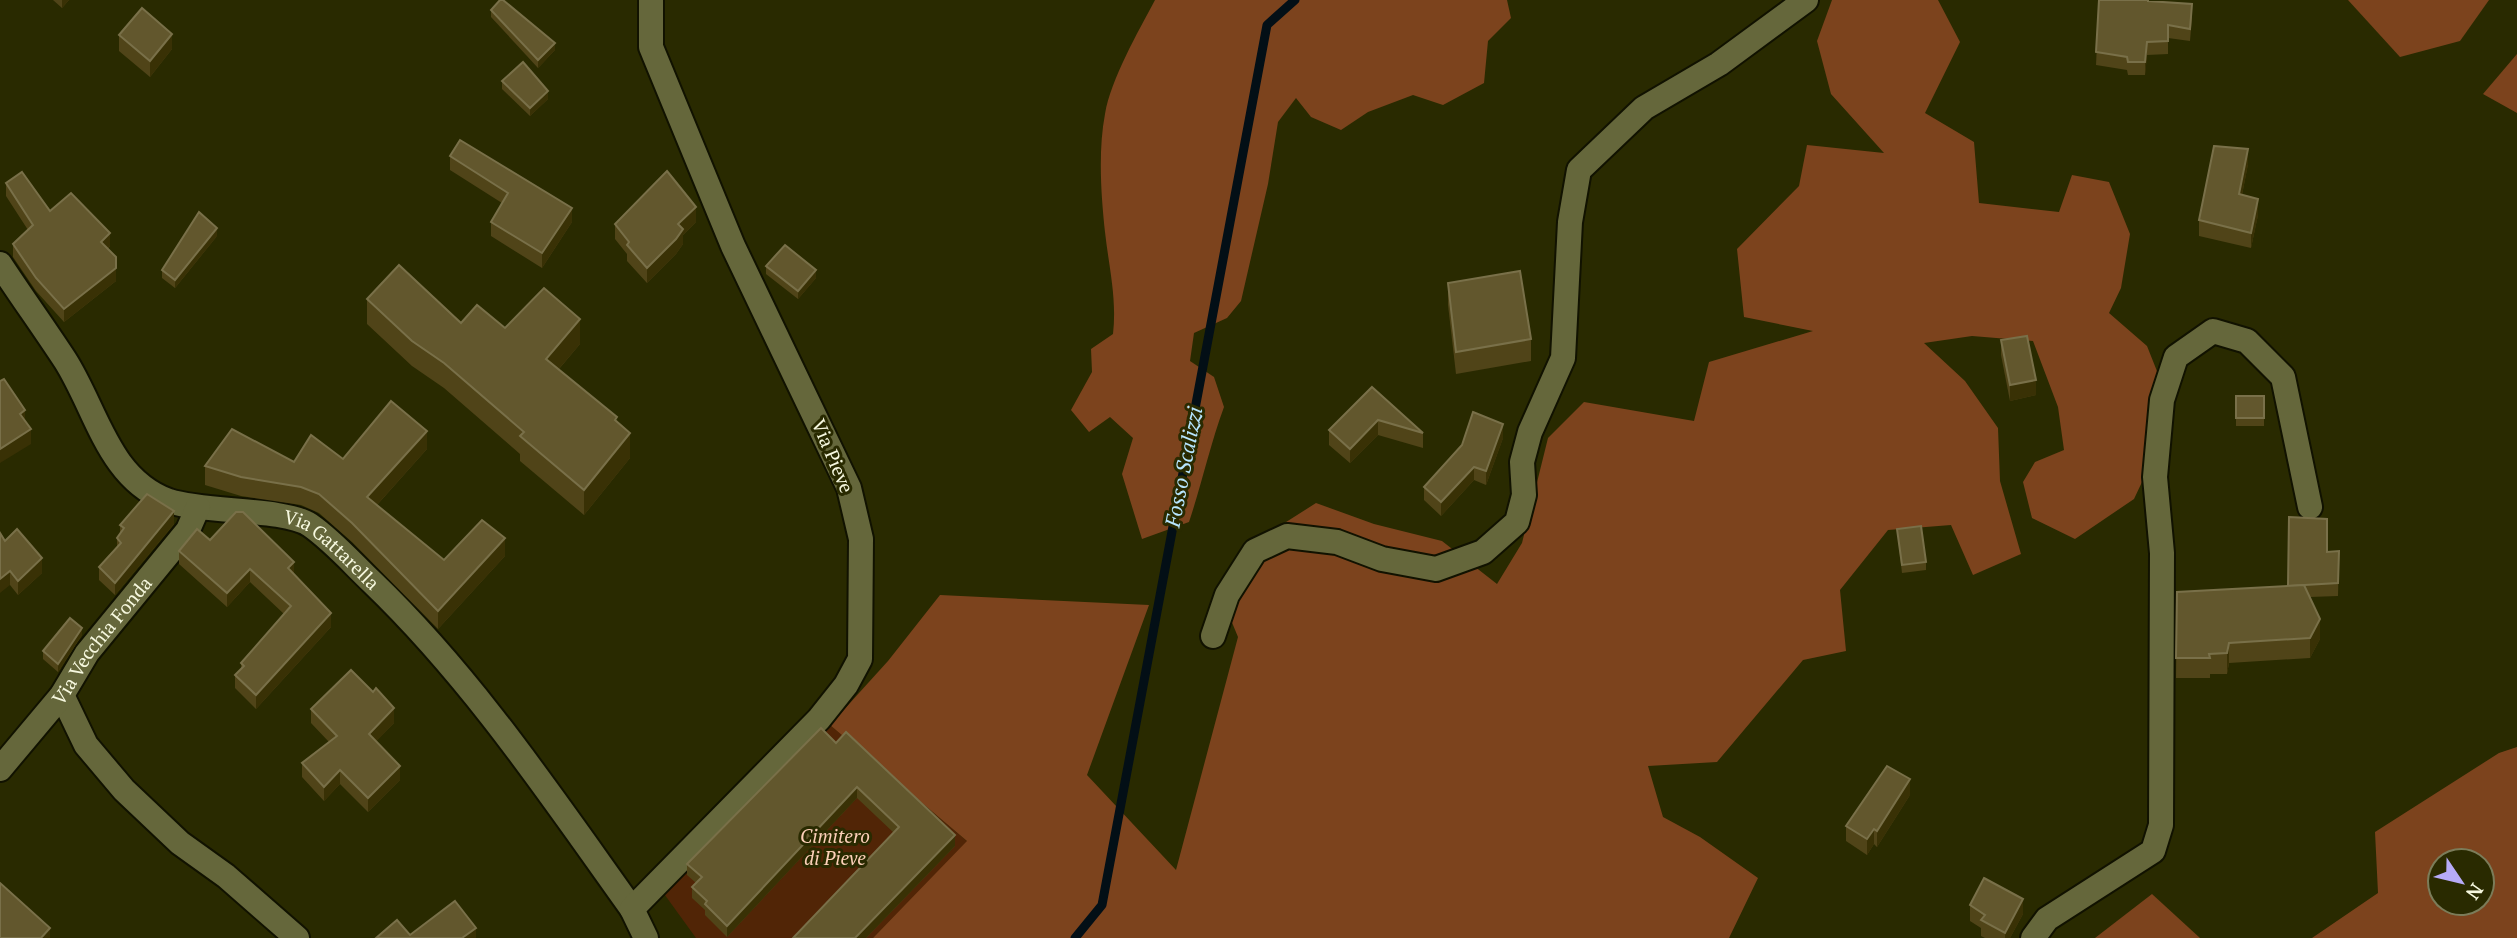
<svg xmlns="http://www.w3.org/2000/svg" width="2517" height="938" font-family="'PT Serif',serif">
	<style>
		.green { fill: #512506 }
		.forest { fill: #7c431d; fill-rule: evenodd }
		.lines { fill: none; stroke-linecap: round; stroke-linejoin: round }
		.stream { stroke: #030f16; stroke-width: 9 }
		.minor-casing { stroke: #111200; stroke-width: 28 }
		.minor { stroke: #65673b; stroke-width: 24 }
		.wall { fill: #504418 }
		.shaded-wall { fill: #393105 }
		.building { fill: #62572d; stroke: #797049; stroke-width: 2 }
		.labels { text-anchor: middle; stroke-width: 6; stroke-linejoin: round; paint-order: stroke }
		.street-label { font-size: 19px; fill: #f6f8df; stroke: #292a00 }
		.park-label { font-size: 19px; font-style: italic; fill: #fcd0b8; stroke: #292a00 }
		.water-label { font-size: 21px; font-style: italic; fill: #b7e6ff; stroke: #292a00 }
	</style>
	<rect width="100%" height="100%" fill="#292a00"/>
	<polygon class="green" points="830,725 968,842 873,938 696,938 662,891"/>
	<g class="forest">
		<path d="M1155,0H1507L1511,18L1488,41L1484,83L1443,105L1413,95L1368,112L1341,130L1311,117L1296,98L1278,122L1268,184L1241,301L1227,318L1194,333L1190,361L1214,377L1224,407C1210,445 1202,483 1189,522L1142,539L1122,474L1133,438L1110,417L1089,432L1071,410L1092,372L1091,349L1113,334C1117,298 1109,268 1105,232C1101,195 1098,151 1105,114C1111,79 1138,32 1155,0Z"/>
		<polygon points="1832,0 1938,0 1960,42 1925,113 1974,142 1979,203 2059,212 2072,175 2109,182 2130,234 2121,288 2109,313 2147,346 2174,414 2134,499 2075,539 2032,518 2023,482 2035,462 2064,450 2058,407 2033,341 1972,336 1924,343 1965,381 1998,428 2000,481 2021,554 1973,575 1951,525 1888,530 1840,590 1846,651 1803,660 1717,762 1648,766 1663,817 1700,837 1758,878 1729,938 873,938 967,841 830,725 888,661 940,595 1149,605 1087,775 1176,870 1238,637 1221,596 1258,540 1316,503 1374,524 1442,541 1497,584 1522,543 1548,438 1584,402 1694,421 1709,362 1813,331 1744,317 1737,249 1799,186 1807,145 1884,153 1831,94 1817,41"/>
		<polygon points="2348,0 2489,0 2460,41 2400,57"/>
		<polygon points="2517,54 2517,113 2483,94"/>
		<path d="M2517,747V938H2312L2378,893L2375,832L2499,753ZM2440,861H2482V903H2440Z"/>
		<polygon points="2152,894 2200,938 2095,938"/>
	</g>
	<g class="lines">
		<polyline class="stream" points="1075,938 1102,905 1267,25 1295,0"/>
		<defs>
			<g id="minor">
				<path id="s1" d="M0,264C21,296 44,328 65,360C97,410 108,479 169,501C205,513 284,508 310,525C333,541 352,563 372,582C473,679 551,796 632,909"/>
				<polyline points="1213,636 1227,595 1255,551 1287,536 1337,542 1382,559 1436,569 1483,552 1517,522 1524,495 1522,462 1530,432 1563,358 1570,222 1579,170 1644,108 1719,64 1806,0"/>
				<polyline points="62,695 86,745 124,790 180,843 226,876 297,938"/>
				<path id="s2" d="M0,769L62,695L87,653L188,530L198,507"/>
				<polyline points="646,938 632,909 819,719 846,685 860,659 861,539 849,488 733,246 651,47 651,0"/>
				<polyline points="2033,938 2047,919 2153,851 2161,825 2162,553 2155,477 2162,400 2176,357 2213,331 2247,341 2283,377 2310,507"/>
			</g>
		</defs>
		<use href="#minor" class="minor-casing"/>
		<use href="#minor" class="minor"/>
	</g>
	<g class="wall">
		<polygon points="53,0 69,0 62,8"/>
		<polygon points="2099,0 2149,0 2149,1 2192,17 2190,41 2168,38 2168,54 2147,55 2145,75 2128,75 2127,70 2096,65"/>
		<polygon points="491,10 555,50 538,68 491,17"/>
		<polygon points="119,35 172,49 150,77 119,51"/>
		<polygon points="502,81 548,99 530,116 502,89"/>
		<polygon points="450,156 572,222 542,268 491,236 491,222 502,203 450,170"/>
		<polygon points="2248,164 2242,195 2258,215 2251,248 2199,236 2199,220"/>
		<polygon points="6,183 50,211 110,246 108,249 116,281 64,322 36,291 13,257 13,244 28,230 6,196"/>
		<polygon points="696,222 683,235 683,244 676,254 647,283 627,261 627,254 615,239 615,224"/>
		<polygon points="217,236 175,288 162,278 162,270"/>
		<polygon points="766,266 816,278 798,299 766,274"/>
		<polygon points="1448,283 1531,339 1531,361 1456,374 1448,305"/>
		<polygon points="367,299 461,323 505,328 580,344 559,369 617,422 630,458 584,515 520,461 520,454 444,388 412,366 367,324"/>
		<polygon points="2001,340 2036,395 2010,401 2001,355"/>
		<polygon points="1372,387 1423,433 1423,448 1378,435 1350,463 1329,445 1329,430"/>
		<rect x="2236" y="396" width="28" height="30"/>
		<polygon points="1503,438 1486,485 1474,480 1441,516 1424,500 1424,487"/>
		<polygon points="427,449 377,505 444,560 505,556 438,629 352,542 319,513 301,505 241,496 205,485 205,466 343,459"/>
		<polygon points="174,524 115,595 99,580 99,567 117,548 117,538 120,533 120,525"/>
		<polygon points="1897,529 1926,562 1926,570 1902,573"/>
		<polygon points="5,541 42,573 18,595 10,585"/>
		<polygon points="179,551 294,574 331,627 256,709 235,688 235,675 241,669 241,663 284,614 250,582 227,607 179,564"/>
		<polygon points="2339,551 2338,596 2310,597 2320,639 2310,658 2229,663 2227,674 2210,674 2210,678 2176,678 2177,592 2288,586"/>
		<polygon points="82,635 58,672 43,659 43,651"/>
		<polygon points="311,709 394,723 376,741 400,780 368,812 340,784 324,801 302,777 302,763 329,742 311,723"/>
		<polygon points="836,743 955,846 866,938 793,938 894,833 857,798 727,937 705,915 705,910 692,898 692,887 696,883 687,875 687,864"/>
		<polygon points="1910,795 1877,847 1874,844 1867,855 1846,841 1846,826"/>
		<polygon points="1970,905 2023,914 2010,938 1985,938 1981,936 1981,928 1970,921"/>
	</g>
	<g class="shaded-wall">
		<polygon points="62,0 69,0 62,8"/>
		<polygon points="172,34 172,49 150,77 150,61"/>
		<polygon points="2147,42 2147,55 2145,75 2145,62"/>
		<polygon points="555,43 555,50 538,68 538,60"/>
		<polygon points="548,91 548,99 530,116 530,108"/>
		<polygon points="2248,149 2248,164 2239,210 2239,194"/>
		<polygon points="2258,199 2258,215 2251,248 2251,233"/>
		<polygon points="696,207 696,222 683,235 683,244 676,254 647,283 647,268 678,224"/>
		<polygon points="572,208 572,222 542,268 542,253"/>
		<polygon points="217,228 217,236 175,288 175,280"/>
		<polygon points="110,233 110,246 101,255 101,242"/>
		<polygon points="116,268 116,281 64,322 64,309"/>
		<polygon points="816,270 816,278 798,299 798,291"/>
		<polygon points="580,319 580,344 546,384 546,359"/>
		<polygon points="2036,380 2036,395 2010,401 2010,385"/>
		<polygon points="25,410 25,425 20,414"/>
		<polygon points="1378,420 1378,435 1350,463 1350,449"/>
		<polygon points="1503,424 1503,438 1486,485 1486,471"/>
		<polygon points="31,429 31,444 0,463 0,449"/>
		<polygon points="427,431 427,449 367,516 367,497"/>
		<polygon points="630,433 630,458 584,515 584,490"/>
		<polygon points="1474,467 1474,480 1441,516 1441,502"/>
		<polygon points="174,511 174,524 115,595 115,583"/>
		<polygon points="505,538 505,556 438,629 438,611"/>
		<polygon points="42,558 42,573 18,595 18,581"/>
		<polygon points="294,562 294,575 288,568"/>
		<polygon points="250,569 250,582 227,607 227,593"/>
		<polygon points="10,571 10,585 0,593 0,579"/>
		<polygon points="331,613 331,627 256,709 256,695"/>
		<polygon points="2320,619 2320,639 2310,658 2310,638"/>
		<polygon points="82,628 82,635 58,672 58,664"/>
		<polygon points="2229,643 2229,663 2227,674 2227,653"/>
		<polygon points="394,708 394,723 369,749 369,734"/>
		<polygon points="400,766 400,780 368,812 368,798"/>
		<polygon points="340,770 340,784 324,801 324,787"/>
		<polygon points="1910,779 1910,795 1877,847 1877,831"/>
		<polygon points="857,787 857,798 727,937 727,926"/>
		<polygon points="1874,829 1874,844 1867,855 1867,839"/>
		<polygon points="955,835 955,846 866,938 855,938"/>
		<polygon points="2023,899 2023,914 2010,938 2005,938 2005,933"/>
		<polygon points="50,928 50,938 41,938"/>
		<polygon points="476,928 476,938 462,938"/>
	</g>
	<g class="building">
		<polygon points="500,0 503,0 555,43 538,60 491,10"/>
		<polygon points="2099,0 2148,0 2148,1 2192,4 2190,29 2168,25 2168,41 2147,42 2145,62 2128,62 2127,57 2096,52"/>
		<polygon points="142,8 172,34 150,61 119,35"/>
		<polygon points="523,62 548,91 530,108 502,81"/>
		<polygon points="460,140 572,208 542,253 491,222 508,193 450,156"/>
		<polygon points="2214,146 2248,149 2239,194 2258,199 2251,233 2199,220"/>
		<polygon points="667,171 696,207 678,224 683,229 676,239 647,268 627,245 629,242 615,224"/>
		<polygon points="22,172 50,211 71,193 110,233 101,242 116,257 116,268 64,309 36,278 13,244 33,225 6,183"/>
		<polygon points="199,212 217,228 175,280 162,270"/>
		<polygon points="785,245 816,270 798,291 766,266"/>
		<polygon points="399,265 461,323 477,305 505,328 544,288 580,319 546,359 617,417 615,420 630,433 584,490 520,436 524,432 444,363 412,341 367,299"/>
		<polygon points="1520,271 1531,339 1456,352 1448,283"/>
		<polygon points="2027,336 2036,380 2010,385 2001,340"/>
		<polygon points="4,379 25,410 20,414 31,429 0,449 0,381"/>
		<polygon points="1372,387 1423,433 1378,420 1350,449 1329,430"/>
		<rect x="2236" y="396" width="28" height="22"/>
		<polygon points="391,401 427,431 367,497 444,560 482,520 505,538 438,611 352,523 319,494 301,487 241,477 205,466 232,429 294,462 311,435 343,459"/>
		<polygon points="1473,412 1503,424 1486,471 1474,467 1441,502 1424,487 1462,445"/>
		<polygon points="147,494 174,511 115,583 99,567 121,543 117,538 124,528 120,525"/>
		<polygon points="236,512 243,512 294,562 288,568 331,613 256,695 235,675 244,666 241,663 291,606 250,569 227,593 179,551 197,529 210,540"/>
		<polygon points="2289,517 2327,519 2327,552 2339,551 2338,583 2288,586"/>
		<polygon points="1921,526 1926,562 1902,565 1897,529"/>
		<polygon points="17,529 42,558 18,581 10,571 0,579 0,533 5,541"/>
		<polygon points="2304,585 2320,619 2310,638 2229,643 2227,653 2209,654 2210,658 2176,658 2177,592"/>
		<polygon points="70,618 82,628 58,664 43,651"/>
		<polygon points="351,670 373,692 376,688 394,708 369,734 400,766 368,798 340,770 324,787 302,763 337,736 311,709"/>
		<polygon points="821,728 836,743 846,732 955,835 855,938 793,938 899,827 857,787 727,926 705,904 707,901 692,887 702,877 687,864"/>
		<polygon points="1887,766 1910,779 1877,831 1874,829 1867,839 1846,826"/>
		<polygon points="1984,878 2023,899 2005,933 1981,920 1985,915 1970,905"/>
		<polygon points="0,883 50,928 41,938 0,938"/>
		<polygon points="455,901 476,928 462,938 376,938 397,920 410,935"/>
	</g>
	<g class="labels">
		<g class="street-label">
			<text transform="translate(833 456) rotate(67)" y="7">Via Pieve</text>
			<text dy="7" stroke="none"><textPath href="#s1" startOffset="471">Via Gattarella</textPath></text>
			<text dy="7" stroke="none"><textPath href="#s2" startOffset="164">Via Vecchia Fonda</textPath></text>
		</g>
		<g class="park-label">
			<text x="835" y="843">Cimitero<tspan x="835" dy="22">di Pieve</tspan></text>
		</g>
		<g class="water-label">
			<text transform="translate(1184 467) rotate(-79)" y="7">Fosso Scalizzi</text>
		</g>
	</g>
	<g transform="translate(2461 882) rotate(125)"><circle r="33" fill="#292a00" stroke="#7b7c59" stroke-width="2"/>
	<path d="M0-5L12 26L0 18L-12 26Z" fill="#b7abf8"/>
	<text y="-10" font-size="19" font-weight="bold" text-anchor="middle" fill="#f6f8df">N</text>
	</g>
</svg>
